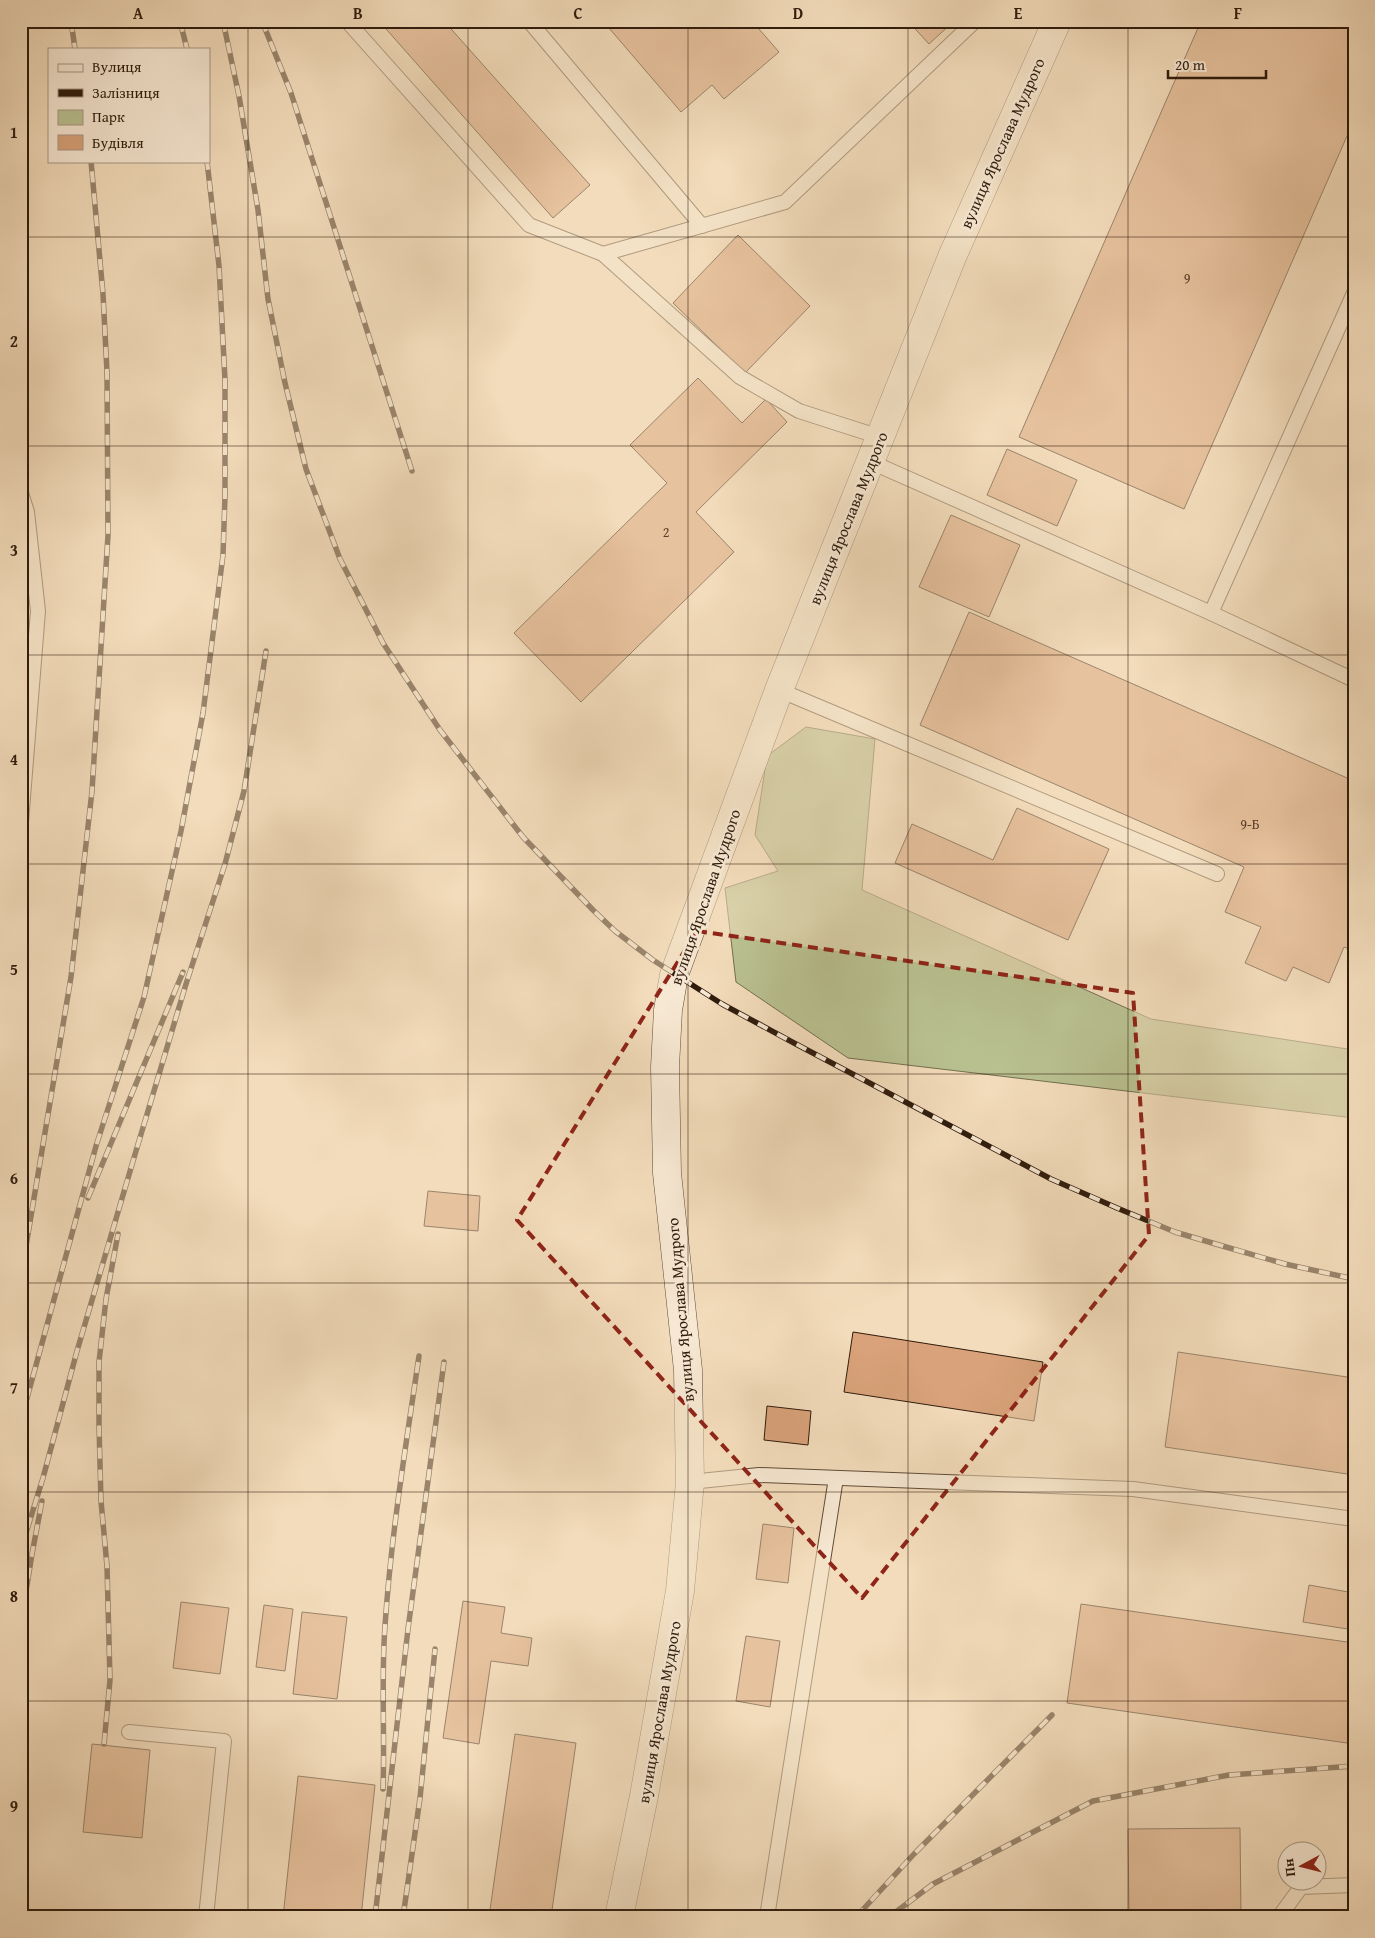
<svg xmlns="http://www.w3.org/2000/svg" width="1375" height="1938" font-family="'Gentium Book Plus',serif">
	<style>
		.green { fill: #b9c191; stroke: #746e4f }
		.building { fill: #d9a27a; stroke: #2f1c0d }
		.lines { fill: none; stroke-linecap: round; stroke-linejoin: round }
		.service-casing { stroke: #604c38; stroke-width: 16 }
		.tertiary-casing { stroke: #604c38; stroke-width: 29 }
		.service { stroke: #f7e8d3; stroke-width: 14 }
		.tertiary { stroke: #f7e8d3; stroke-width: 28 }
		.rail-casing { stroke: #2f1c0d; stroke-width: 5.5 }
		.rail { stroke: #f7e8d3; stroke-width: 4; stroke-dasharray: 11; stroke-linecap: butt }
		.marked { fill: none; stroke: #8f2418; stroke-width: 4; stroke-dasharray: 10 6; stroke-linejoin: round }
		.grid { fill: none; stroke: #2f1c0d; stroke-width: 1; stroke-opacity: 0.55 }
		.labels { text-anchor: middle; stroke-width: 5; stroke-linejoin: round; paint-order: stroke }
		.number-label { font-size: 14px; fill: #5a3e28 }
		.street-label { font-size: 16px; fill: #2f1c0d; stroke: #f7e8d3 }
		.neatline { fill: none; stroke: #2f1c0d; stroke-width: 2 }
		.grid-label { font-size: 16px; text-anchor: middle; font-weight: bold; fill: #2f1c0d }
	</style>
	<rect width="100%" height="100%" fill="#f3dcbb"/>
	<filter id="stains"><feTurbulence type="fractalNoise" baseFrequency=".004" numOctaves="4"/><feColorMatrix values="0 0 0 0 .2 0 0 0 0 .09 0 0 0 0 .02 0 0 0 .5 -.17"/></filter>
	<radialGradient id="worn" r=".72"><stop offset=".6" stop-color="#630" stop-opacity="0"/><stop offset="1" stop-color="#630" stop-opacity=".3"/></radialGradient>
	<polygon class="green" points="806,727 875,739 862,890 1151,1019 1354,1050 1354,1118 848,1058 736,982 725,888 778,871 755,835 767,756"/>
	<g class="building">
		<polygon points="379,21 444,21 590,185 553,218"/>
		<polygon points="603,21 752,21 779,52 724,99 712,85 681,112"/>
		<polygon points="908,21 954,21 929,44"/>
		<polygon points="1201,21 1354,21 1354,120 1184,509 1019,437"/>
		<polygon points="738,235 810,306 745,373 673,303"/>
		<polygon points="698,378 742,423 766,399 787,422 696,512 734,552 581,702 514,633 667,483 630,445"/>
		<polygon points="1007,449 1077,480 1057,526 987,495"/>
		<polygon points="951,515 1020,545 989,617 919,587"/>
		<polygon points="969,612 1354,781 1354,951 1344,947 1329,983 1293,967 1286,981 1245,963 1261,927 1225,912 1244,867 920,725"/>
		<polygon points="1017,808 1109,849 1068,940 895,863 912,824 993,860"/>
		<polygon points="428,1191 480,1196 478,1231 424,1226"/>
		<polygon points="853,1332 1043,1362 1034,1421 844,1392"/>
		<polygon points="1178,1352 1354,1378 1354,1475 1165,1447"/>
		<polygon points="767,1406 811,1411 808,1445 764,1440"/>
		<polygon points="763,1524 794,1528 788,1583 756,1579"/>
		<polygon points="1309,1585 1354,1593 1354,1630 1303,1622"/>
		<polygon points="463,1601 505,1607 501,1633 532,1638 528,1666 491,1661 479,1744 443,1738"/>
		<polygon points="181,1602 229,1608 220,1674 173,1668"/>
		<polygon points="1081,1604 1354,1643 1354,1744 1067,1703"/>
		<polygon points="264,1605 293,1609 285,1671 256,1667"/>
		<polygon points="302,1612 347,1617 337,1699 293,1694"/>
		<polygon points="746,1636 780,1641 770,1707 736,1701"/>
		<polygon points="515,1734 576,1743 551,1917 489,1917"/>
		<polygon points="92,1744 150,1750 142,1838 83,1832"/>
		<polygon points="298,1776 375,1785 361,1917 283,1917"/>
		<polygon points="1240,1828 1241,1917 1129,1917 1128,1829"/>
	</g>
	<g class="lines">
		<defs>
			<g id="service">
				<polyline points="347,21 529,225 603,254 740,377 799,411 880,437"/>
				<polyline points="529,21 702,226"/>
				<polyline points="603,254 785,202 975,21"/>
				<polyline points="871,462 1211,613 1354,680"/>
				<polyline points="21,493 27,512 38,611 21,822"/>
				<polyline points="1211,613 1354,293"/>
				<polyline points="779,690 1217,874"/>
				<polyline points="690,1482 759,1475 1133,1489 1354,1519"/>
				<polyline points="129,1732 224,1741 206,1917"/>
				<polyline points="767,1917 836,1478"/>
				<polyline points="1279,1917 1301,1887 1354,1885"/>
			</g>
			<polyline id="tertiary" points="619,1917 644,1796 680,1591 690,1482 688,1370 667,1173 665,1067 668,1010 674,975 779,690 952,257 1057,21"/>
		</defs>
		<use href="#service" class="service-casing"/>
		<use href="#tertiary" class="tertiary-casing"/>
		<use href="#service" class="service"/>
		<use href="#tertiary" class="tertiary"/>
		<defs>
			<g id="rail">
				<polyline points="71,21 75,49"/>
				<polyline points="180,21 187,49"/>
				<polyline points="223,21 239,96 258,210 268,299 285,383 306,469 340,559 383,643 440,730 523,837 593,910 615,931 653,960 722,1004 794,1043 1051,1179 1117,1208 1175,1232 1226,1247 1285,1264 1354,1279"/>
				<polyline points="262,21 291,93 412,471"/>
				<polyline points="88,1198 183,972"/>
				<polyline points="21,1276 71,977 92,791 108,535 107,372 103,294 91,161"/>
				<polyline points="21,1420 96,1146 144,997 181,831 203,713 223,555 225,496 225,380 219,266 207,161"/>
				<polyline points="21,1549 43,1478 77,1351 136,1151 186,984 225,864 244,791 266,651"/>
				<polyline points="21,1622 32,1554 42,1501"/>
				<polyline points="104,1744 110,1680 107,1566 101,1501 99,1426 99,1362 106,1299 118,1234"/>
				<path d="M383,1789C385,1734 381,1680 385,1626C391,1535 406,1445 419,1356"/>
				<polyline points="375,1917 408,1629 444,1362"/>
				<polyline points="403,1917 420,1798 435,1649"/>
				<polyline points="856,1917 914,1854 1052,1715"/>
				<polyline points="889,1917 933,1884 1093,1801 1229,1775 1354,1766"/>
			</g>
		</defs>
		<use href="#rail" class="rail-casing"/>
		<use href="#rail" class="rail"/>
	</g>
	<path d="M0 0H1375V1938H0ZM697,931L1133,993L1149,1235L862,1598L517,1220Z" fill="#f3dcbb" fill-opacity=".55" fill-rule="evenodd"/>
	<path class="marked" d="M697,931L1133,993L1149,1235L862,1598L517,1220Z"/>
	<path class="grid" d="M248,21V1917M468,21V1917M688,21V1917M908,21V1917M1128,21V1917M21,237H1354M21,446H1354M21,655H1354M21,864H1354M21,1074H1354M21,1283H1354M21,1492H1354M21,1701H1354"/>
	<g class="labels">
		<g class="number-label">
			<text x="1187" y="283">9</text>
			<text x="666" y="537">2</text>
			<text x="1250" y="829">9-Б</text>
		</g>
		<g class="street-label">
			<text transform="translate(1002 143) rotate(-66)" y="6">вулиця Ярослава Мудрого</text>
			<text transform="translate(848 518) rotate(-68)" y="6">вулиця Ярослава Мудрого</text>
			<text transform="translate(705 897) rotate(-71)" y="6">вулиця Ярослава Мудрого</text>
			<text transform="translate(680 1310) rotate(-95)" y="6">вулиця Ярослава Мудрого</text>
			<text transform="translate(659 1712) rotate(-80)" y="6">вулиця Ярослава Мудрого</text>
		</g>
	</g>
	<rect width="1375" height="1938" fill="none" stroke="#f3dcbb" stroke-width="55"/>
	<rect x="48" y="48" width="162" height="115" fill="#f7e8d3" stroke="#a79684"/>
	<rect x="58" y="64" width="25" height="8" fill="#f7e8d3" stroke="#a79684"/>
	<text x="92" y="72" font-size="15" fill="#2f1c0d">Вулиця</text>
	<rect x="58" y="89" width="25" height="8" fill="#2f1c0d" stroke="#a79684"/>
	<text x="92" y="98" font-size="15" fill="#2f1c0d">Залізниця</text>
	<rect x="58" y="110" width="25" height="15" fill="#b9c191" stroke="#a79684"/>
	<text x="92" y="122" font-size="15" fill="#2f1c0d">Парк</text>
	<rect x="58" y="135" width="25" height="15" fill="#d9a27a" stroke="#a79684"/>
	<text x="92" y="148" font-size="15" fill="#2f1c0d">Будівля</text>
	<g transform="translate(1302 1866) rotate(263)"><circle r="24" fill="#f7e8d3" stroke="#a79684"/>
	<path d="M0-4L9 19L0 12L-9 19Z" fill="#8f2418"/>
	<text y="-8" font-size="14" font-weight="bold" text-anchor="middle" fill="#2f1c0d">Пн</text>
	</g>
	<path d="M1168 70v8h98v-8" fill="none" stroke="#2f1c0d" stroke-width="2.5"/>
	<text x="1175" y="70" font-size="15" fill="#2f1c0d" stroke="#f7e8d3" stroke-width="4" paint-order="stroke">20 m</text>
	<rect x="28" y="28" width="1320" height="1882" class="neatline"/>
	<g class="grid-label">
		<text x="138" y="19">A</text>
		<text x="358" y="19">B</text>
		<text x="578" y="19">C</text>
		<text x="798" y="19">D</text>
		<text x="1018" y="19">E</text>
		<text x="1238" y="19">F</text>
		<text x="14" y="138">1</text>
		<text x="14" y="347">2</text>
		<text x="14" y="556">3</text>
		<text x="14" y="765">4</text>
		<text x="14" y="975">5</text>
		<text x="14" y="1184">6</text>
		<text x="14" y="1393">7</text>
		<text x="14" y="1602">8</text>
		<text x="14" y="1812">9</text>
	</g>
	<rect width="100%" height="100%" filter="url(#stains)"/>
	<rect width="100%" height="100%" fill="url(#worn)"/>
</svg>
